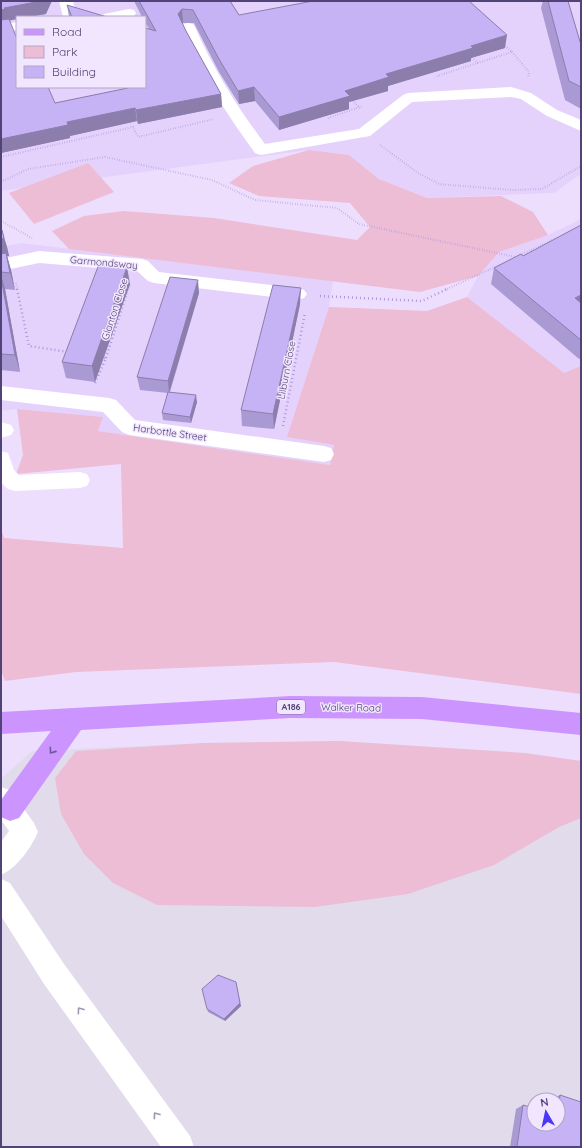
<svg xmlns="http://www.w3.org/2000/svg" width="582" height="1148" font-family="Quicksand,sans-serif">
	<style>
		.residential { fill: #e5d2fc; fill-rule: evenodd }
		.industrial { fill: #e1dbec; fill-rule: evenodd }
		.green { fill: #edbcd5 }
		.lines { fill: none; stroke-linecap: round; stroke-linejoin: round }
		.path-far1 { stroke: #aa97db; stroke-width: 2; stroke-dasharray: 0.5 2; stroke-linecap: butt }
		.path { stroke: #aa97db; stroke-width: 2.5; stroke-dasharray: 1 3; stroke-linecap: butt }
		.minor { fill: #fff; fill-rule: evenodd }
		.major { fill: #cc94ff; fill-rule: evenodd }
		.wall { fill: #aa9ad4 }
		.shaded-wall { fill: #8b7dac }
		.building { fill: #c6b3f6; stroke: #8b7dac }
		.oneway { stroke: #6f5898 }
		.oneway2 { stroke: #9f98b4 }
		.labels { text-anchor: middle; stroke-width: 3; stroke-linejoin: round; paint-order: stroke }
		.shield { fill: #f2e6ff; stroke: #81759f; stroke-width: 1 }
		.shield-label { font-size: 9px; font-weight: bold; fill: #504476 }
		.street-label { font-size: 10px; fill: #504476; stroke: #f2e6ff }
	</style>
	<rect width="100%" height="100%" fill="#eedefe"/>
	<g class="residential">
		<path d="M1,1H581V174L554,193L427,198L379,179L349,155L309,150L1,191ZM17,17H145V87H17Z"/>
		<polygon points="581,219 581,366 564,374 467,297 478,276 499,252 548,235"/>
		<polygon points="22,243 333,281 329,307 288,437 334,445 330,465 98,431 103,417 17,409 1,411 1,247"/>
	</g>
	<path class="industrial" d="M339,741L525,753L581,761V1147H1V779L32,751L204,743ZM534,1100H558V1124H534Z"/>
	<g class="green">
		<polygon points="309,150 349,155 379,179 427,198 501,196 533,212 548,235 499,252 478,276 420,292 69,249 52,231 84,216 124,211 214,218 357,240 370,227 350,203 259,196 229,183 253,166"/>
		<polygon points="88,163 114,192 34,224 9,193"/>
		<polygon points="467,297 564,373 581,366 581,694 334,662 76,672 5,681 1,670 1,529 4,538 123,548 121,464 16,474 23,455 17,409 103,417 98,431 330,465 334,445 287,437 329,307 427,311"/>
		<polygon points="339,741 525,753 581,761 581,818 559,827 494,865 408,894 315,907 157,905 113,883 84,854 61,814 55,778 76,751 204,743"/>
	</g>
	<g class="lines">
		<g class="path-far1">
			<polyline points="512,52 529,72 528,78"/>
			<polyline points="470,56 478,63"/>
			<polyline points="437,76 512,52 504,45"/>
			<polyline points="351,99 360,108"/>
			<polyline points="328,118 363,106"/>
			<polyline points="380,145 418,173 439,184 512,190 542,189 581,166"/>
			<polyline points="1,157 133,127 138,137 214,119"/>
			<polyline points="1,182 28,169 105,157 212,180 255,200 337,208 359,224 516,257"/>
			<polyline points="1,221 32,238"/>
			<polyline points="520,255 555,239"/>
			<polyline points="16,283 18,290"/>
			<polyline points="128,290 130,284"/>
			<polyline points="445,290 512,259"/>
		</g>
		<g class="path">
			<polyline points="17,289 29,346 68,352"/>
			<polyline points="320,296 422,301 447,289"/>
			<polyline points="106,358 128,289"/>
			<polyline points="95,383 106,358 102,357"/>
			<polyline points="283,426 305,313"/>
		</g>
		<g class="minor">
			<polygon points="59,1 73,1 77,17 63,17"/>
			<polygon points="129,9 134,10 136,13 134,16 102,17 104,14"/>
			<polygon points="17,22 17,30 1,33 1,25"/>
			<path d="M188,23L193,24L195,27C214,70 237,107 265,144L359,129L403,95L408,93L511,87L531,93L557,110L581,120V131L547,116L521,99L511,97L412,102L370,136L261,155L255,153C226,113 200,73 181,27L183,24Z"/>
			<polygon points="39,251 142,259 148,261 159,272 298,288 304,290 307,294 304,298 298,300 154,283 148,281 137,271 39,263 1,271 1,259"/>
			<polygon points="1,386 109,398 116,400 135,420 324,446 331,448 334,454 331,460 324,462 129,435 122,432 103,412 1,400"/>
			<polygon points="1,422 11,425 14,430 11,435 1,438"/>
			<polygon points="1,451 8,453 14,470 19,475 80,472 87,474 90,480 87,486 80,488 15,491 8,489 1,483"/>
			<path d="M1,787L10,790L34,823L38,832C31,848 17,868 1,875V842L9,831L1,820Z"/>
			<polygon points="1,879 10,883 64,964 190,1136 194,1147 161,1147 44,984 1,916"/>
		</g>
		<polygon class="major" points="291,696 422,697 581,713 581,735 422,719 291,718 81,730 19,818 10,821 1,817 1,800 51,731 1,734 1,712"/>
	</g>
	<g class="wall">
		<polygon points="1,1 46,14 28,17 17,17 17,19 10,20 17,87 55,103 123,89 122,87 145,87 149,29 145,22 145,17 142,17 134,1 230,1 239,15 505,48 471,58 471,61 388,86 388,91 349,102 349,109 279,130 255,101 239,104 219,72 194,23 182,23 186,31 221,94 222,107 138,124 137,121 70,136 70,138 1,153"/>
		<polygon points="543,1 568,1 581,45 581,109 565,100 541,8"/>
		<polygon points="67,5 107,17 69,17"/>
		<polygon points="581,225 581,358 579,359 491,284 494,268 523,256"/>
		<polygon points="1,230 7,247 9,256 7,256 11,270 15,290 5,289 20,372 1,370"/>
		<polygon points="130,284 95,382 66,378 62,362"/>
		<polygon points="199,293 170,392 197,402 191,423 163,420 162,413 168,393 140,390 137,377"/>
		<polygon points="300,304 274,429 242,426 241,410"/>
		<polygon points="236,982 241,1006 225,1021 208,1012 207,1009"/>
		<polygon points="560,1095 581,1147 510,1147 516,1109 523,1105 558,1124 558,1100 552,1100 552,1099"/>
	</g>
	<g class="shaded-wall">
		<polygon points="41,1 52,1 46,14 28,17 17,17 17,19 8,21 1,24 1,10 4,8"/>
		<polygon points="182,9 183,23 180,28 178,14"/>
		<polygon points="507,35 505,48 471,58 471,61 388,86 388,91 349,102 349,109 279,130 279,117 386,74 471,46"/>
		<polygon points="254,87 255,101 239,104 238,91"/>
		<polygon points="221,94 222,107 138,124 136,110"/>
		<polygon points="135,108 137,121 70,136 70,138 1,153 1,139 67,122"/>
		<polygon points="2,230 7,247 9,256 7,256 11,270 15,290 10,273 1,258 1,239"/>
		<polygon points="127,267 130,284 95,382 92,366"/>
		<polygon points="1,275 5,289 20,372 15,355"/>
		<polygon points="198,280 199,293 169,393 168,381"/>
		<polygon points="301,288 300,304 274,429 273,414"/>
		<polygon points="581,295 581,308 575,298"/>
		<polygon points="196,395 197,402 191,423 190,417"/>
		<polygon points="240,1003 241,1006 225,1021 224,1019"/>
	</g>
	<g class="building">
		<polygon points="1,1 41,1 4,8 5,9 1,10"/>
		<polygon points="139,1 230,1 239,15 313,1 469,1 507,35 471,46 473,48 386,74 389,77 345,91 350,96 279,117 254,87 238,91 219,59 193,10 182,9 178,14 186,31 221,94 136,110 135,108 67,122 68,125 1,139 1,20 9,19 17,39 17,87 48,87 55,103 128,88 127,87 145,87 145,28 156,31"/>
		<polygon points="548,1 568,1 581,45 581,87 569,81"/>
		<polygon points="67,5 107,17 72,17"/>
		<polygon points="581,225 581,295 575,298 581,303 581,340 494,268 521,254 523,256"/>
		<polygon points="1,230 2,230 4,238 1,239"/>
		<polygon points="6,253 10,273 1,272 1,254"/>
		<polygon points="99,264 127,267 92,366 62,362"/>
		<polygon points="1,277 15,355 1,354"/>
		<polygon points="170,277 198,280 168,381 137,377"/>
		<polygon points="273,285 301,288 273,414 241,410"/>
		<polygon points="168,392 196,395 190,417 162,413"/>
		<polygon points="218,975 236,982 240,1003 224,1019 207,1009 202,989"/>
		<polygon points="560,1095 581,1102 581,1147 517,1147 523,1105 534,1108 534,1124 558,1124 558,1111"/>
	</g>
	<defs><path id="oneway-chevron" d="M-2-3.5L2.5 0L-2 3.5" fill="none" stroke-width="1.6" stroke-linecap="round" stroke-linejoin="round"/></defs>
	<use class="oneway" href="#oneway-chevron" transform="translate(52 751) rotate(125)"/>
	<g class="oneway2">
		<use href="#oneway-chevron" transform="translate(80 1010) rotate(-126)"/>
		<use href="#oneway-chevron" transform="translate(156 1115) rotate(-126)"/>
	</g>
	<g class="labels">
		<rect class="shield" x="277" y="700" width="28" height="14" rx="3"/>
		<g class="shield-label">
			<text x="291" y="710">A186</text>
		</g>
		<g class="street-label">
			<text transform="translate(104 262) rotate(5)" y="4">Garmondsway</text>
			<text transform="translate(114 309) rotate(-72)" y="4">Glanton Close</text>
			<text transform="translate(286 370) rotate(-79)" y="4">Lilburn Close</text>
			<text transform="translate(170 432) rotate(8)" y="4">Harbottle Street</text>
			<text transform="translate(351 707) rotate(1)" y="4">Walker Road</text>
		</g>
	</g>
	<rect width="582" height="1148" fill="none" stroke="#504476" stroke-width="4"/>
	<rect x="16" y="16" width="130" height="72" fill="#f2e6ff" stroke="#b1a5c8"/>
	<rect x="24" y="29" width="20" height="6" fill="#cc94ff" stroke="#b1a5c8"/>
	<text x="52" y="36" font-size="12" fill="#504476">Road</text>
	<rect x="24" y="46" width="20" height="12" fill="#edbcd5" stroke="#b1a5c8"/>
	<text x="52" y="56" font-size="12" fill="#504476">Park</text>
	<rect x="24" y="66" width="20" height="12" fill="#c6b3f6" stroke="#b1a5c8"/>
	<text x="52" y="76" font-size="12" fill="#504476">Building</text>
	<g transform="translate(546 1112) rotate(351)"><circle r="19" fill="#f2e6ff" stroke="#b1a5c8"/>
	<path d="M0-3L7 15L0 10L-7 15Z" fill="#4c37f4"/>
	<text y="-6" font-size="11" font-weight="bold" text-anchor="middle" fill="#504476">N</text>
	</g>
</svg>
